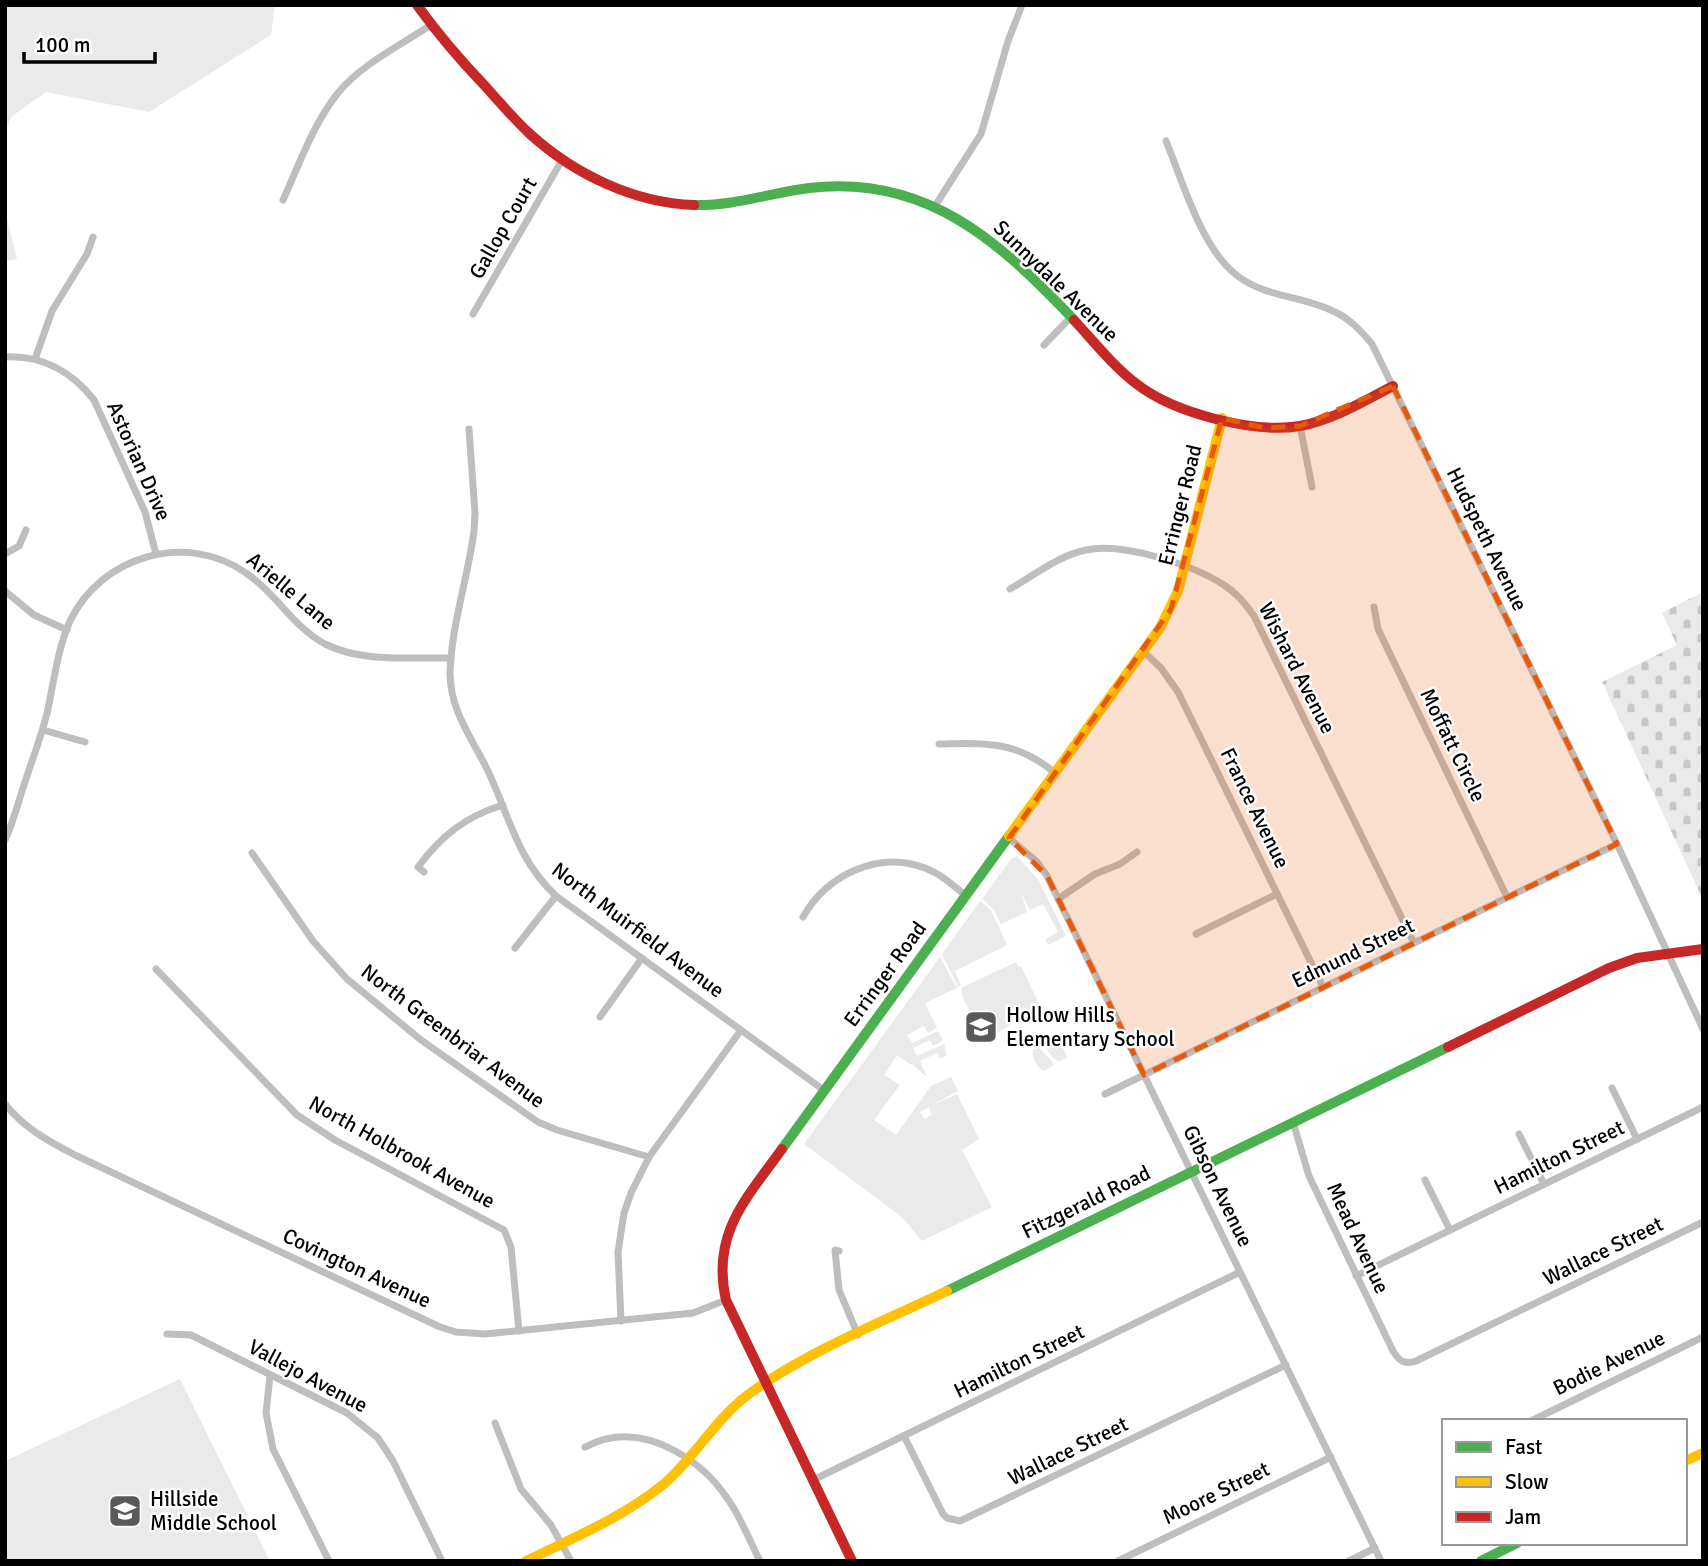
<svg xmlns="http://www.w3.org/2000/svg" width="1708" height="1566" font-family="Signika,sans-serif">
	<style>
		.green { fill: #eaeaea }
		.cemetery { fill: url(#cemetery-stones) }
		.lines { fill: none; stroke-linecap: round; stroke-linejoin: round }
		.street { stroke: #bebebe; stroke-width: 7 }
		.fast { stroke: #4caf50; stroke-width: 10 }
		.slow { stroke: #ffc107; stroke-width: 10 }
		.jam { stroke: #c62828; stroke-width: 10 }
		.marked { fill: #e8590c; fill-opacity: 0.2; stroke: #e8590c; stroke-width: 5; stroke-dasharray: 14 9; stroke-linejoin: round }
		.labels { text-anchor: middle; stroke-width: 5; stroke-linejoin: round; paint-order: stroke }
		.street-label { font-size: 21px; fill: #000; stroke: #fff }
		.poi-label { font-size: 21px; fill: #000; stroke: #fff; text-anchor: start }
	</style>
	<defs>
		<pattern id="cemetery-stones" width="16" height="16" patternUnits="userSpaceOnUse" patternTransform="scale(1.75)"><rect width="16" height="16" fill="#eaeaea"/><path d="M2 7V4a2 2 0 0 1 4 0v3zM10 15v-3a2 2 0 0 1 4 0v3z" fill="#c7c7c7"/></pattern>
	</defs>
	<rect width="100%" height="100%" fill="#fff"/>
	<g class="green">
		<polygon points="5,5 275,5 271,35 149,112 46,92 11,117 5,133"/>
		<polygon points="5,211 17,259 5,261"/>
		<polygon points="1017,856 1038,879 1066,936 1048,945 1045,939 1058,932 1043,904 1030,910 1021,893 1027,912 1001,924 994,910 982,899 1011,859"/>
		<polygon points="980,901 991,910 1007,945 955,971 961,985 958,987 942,954"/>
		<polygon points="940,957 957,988 925,1003 937,1028 928,1033 924,1026 907,1035 912,1043 938,1031 943,1041 933,1046 930,1040 913,1048 917,1056 944,1044 947,1055 940,1059 937,1053 920,1061 927,1077 912,1064 911,1065 897,1055 884,1075 900,1085 874,1120 896,1135 931,1086 951,1077 958,1091 920,1112 924,1119 932,1115 929,1107 957,1094 979,1139 962,1150 992,1207 922,1241 902,1217 804,1144"/>
		<polygon points="1016,962 1019,967 1021,966 1043,1012 1042,1016 1036,1006 1009,1019 1011,1025 985,1039 983,1034 981,1034 963,998 961,988"/>
		<path d="M1058,1038L1067,1057L1059,1062C1053,1059 1046,1051 1046,1044Z"/>
		<path d="M1039,1047L1053,1063V1066L1043,1071C1037,1067 1031,1056 1033,1050Z"/>
		<polygon points="180,1379 270,1561 5,1561 5,1461"/>
	</g>
	<polygon class="cemetery" points="1703,592 1703,900 1602,682 1677,645 1662,613"/>
	<g class="lines">
		<g class="street">
			<path d="M1166,141C1183,182 1202,251 1239,277C1268,298 1305,296 1335,312C1350,319 1361,331 1372,344L1617,844L1703,1029"/>
			<path d="M283,200C299,165 313,124 338,93C359,66 402,44 431,25"/>
			<polyline points="935,206 981,134 1008,41 1022,5"/>
			<polyline points="473,314 562,160"/>
			<polyline points="1044,345 1070,318"/>
			<path d="M5,357C42,355 72,372 94,400L145,512L156,554"/>
			<polyline points="35,359 52,311 87,254 93,237"/>
			<polyline points="1300,426 1312,487"/>
			<path d="M469,429L475,513L474,531C468,577 451,628 450,673C450,711 472,738 488,771C510,818 517,859 556,896L825,1091"/>
			<polyline points="5,554 19,546 26,530"/>
			<path d="M1010,589C1034,575 1060,555 1086,550C1123,542 1193,565 1224,585C1237,593 1245,604 1254,616L1414,943"/>
			<polyline points="5,591 34,615 67,630"/>
			<polyline points="1374,607 1378,629 1507,897"/>
			<polyline points="1144,652 1161,668 1178,692 1323,987"/>
			<polyline points="43,730 85,742"/>
			<path d="M939,744C987,743 1017,741 1055,773"/>
			<polyline points="1009,838 1037,862 1047,876 1381,1561"/>
			<path d="M5,840C13,823 18,803 24,785C32,760 42,735 48,709C54,680 58,648 70,621C101,556 186,531 246,573C276,593 293,627 325,644C363,663 410,657 451,658"/>
			<polyline points="252,853 313,941 347,979 421,1040 538,1122 557,1130 649,1157"/>
			<path d="M424,872L418,867C441,836 466,816 503,805"/>
			<polyline points="1058,899 1095,874 1120,864 1137,852"/>
			<path d="M803,917C827,875 878,850 925,868C941,874 953,885 966,896"/>
			<polyline points="1196,934 1277,894"/>
			<polyline points="515,948 556,896"/>
			<polyline points="156,969 297,1115 335,1140 504,1230 511,1247 519,1331"/>
			<polyline points="600,1017 642,958"/>
			<polyline points="1612,1088 1637,1139"/>
			<polyline points="1105,1094 1617,844"/>
			<path d="M5,1104C24,1128 48,1141 75,1155L440,1327L456,1332L485,1334L693,1313L726,1300"/>
			<path d="M1293,1122L1309,1176L1393,1351C1399,1361 1405,1365 1416,1361L1703,1222"/>
			<polyline points="1519,1134 1544,1184"/>
			<polyline points="1425,1180 1450,1230"/>
			<polyline points="839,1251 835,1250 839,1290 858,1335"/>
			<polyline points="1356,1276 1703,1107"/>
			<polyline points="621,1321 618,1252 624,1213 631,1193 649,1157 741,1030"/>
			<polyline points="167,1334 191,1335 347,1413 378,1438 393,1461 442,1561"/>
			<polyline points="270,1376 266,1413 273,1449 329,1561"/>
			<polyline points="1531,1421 1703,1337"/>
			<polyline points="495,1423 521,1489 551,1525 571,1561"/>
			<polyline points="904,1436 943,1514 947,1518 960,1521 1286,1365"/>
			<path d="M585,1447C592,1444 599,1440 606,1439C652,1428 702,1461 727,1498C741,1517 749,1540 760,1561"/>
			<polyline points="813,1480 1240,1272"/>
			<polyline points="1118,1561 1331,1457"/>
			<polyline points="1349,1561 1375,1548"/>
		</g>
		<g class="fast">
			<path d="M694,205C734,206 770,193 809,188C926,174 999,241 1074,320"/>
			<polyline points="782,1149 1009,836"/>
			<polyline points="947,1291 1448,1047"/>
			<polyline points="1481,1561 1517,1543"/>
		</g>
		<g class="slow">
			<polyline points="1009,836 1160,628 1178,591 1222,418"/>
			<polyline points="1685,1461 1703,1453"/>
			<path d="M526,1561C573,1538 624,1517 665,1483C697,1455 717,1416 753,1391C809,1351 884,1321 947,1291"/>
		</g>
		<g class="jam">
			<path d="M417,5C438,34 461,61 486,87C500,103 514,119 530,134C574,174 634,203 694,205"/>
			<path d="M1074,320C1094,342 1114,367 1138,385C1175,413 1254,434 1300,426C1333,420 1364,401 1393,386"/>
			<polyline points="1448,1047 1609,968 1637,958 1703,949"/>
			<path d="M782,1149C746,1199 711,1234 726,1300L852,1561"/>
		</g>
	</g>
	<path class="marked" d="M1393,386L1617,844L1144,1075L1047,876L1009,838L1171,609L1222,418L1265,428L1300,426Z"/>
	<defs>
		<symbol id="school-square" viewBox="-11 -11 22 22"><rect x="-9" y="-9" width="18" height="18" rx="4" fill="#595959" stroke="#fff"/><path d="M0-5L7-2L0 1L-7-2ZM-4 1L0 2.5L4 1V4Q0 6-4 4Z" fill="#fff"/></symbol>
	</defs>
	<g fill-rule="evenodd">
		<use href="#school-square" x="962" y="1008" width="38" height="38"/>
		<use href="#school-square" x="106" y="1492" width="38" height="38"/>
	</g>
	<g class="labels">
		<g class="street-label">
			<text transform="translate(503 228) rotate(-60)" y="7">Gallop Court</text>
			<text transform="translate(1056 281) rotate(44)" y="7">Sunnydale Avenue</text>
			<text transform="translate(139 461) rotate(66)" y="7">Astorian Drive</text>
			<text transform="translate(1180 505) rotate(-76)" y="7">Erringer Road</text>
			<text transform="translate(1487 539) rotate(64)" y="7">Hudspeth Avenue</text>
			<text transform="translate(291 591) rotate(40)" y="7">Arielle Lane</text>
			<text transform="translate(1297 668) rotate(63)" y="7">Wishard Avenue</text>
			<text transform="translate(1453 745) rotate(64)" y="7">Moffatt Circle</text>
			<text transform="translate(1255 808) rotate(64)" y="7">France Avenue</text>
			<text transform="translate(638 930) rotate(37)" y="7">North Muirfield Avenue</text>
			<text transform="translate(1353 953) rotate(-26)" y="7">Edmund Street</text>
			<text transform="translate(885 974) rotate(-54)" y="7">Erringer Road</text>
			<text transform="translate(453 1036) rotate(37)" y="7">North Greenbriar Avenue</text>
			<text transform="translate(402 1152) rotate(29)" y="7">North Holbrook Avenue</text>
			<text transform="translate(1559 1157) rotate(-26)" y="7">Hamilton Street</text>
			<text transform="translate(1218 1186) rotate(64)" y="7">Gibson Avenue</text>
			<text transform="translate(1086 1202) rotate(-26)" y="7">Fitzgerald Road</text>
			<text transform="translate(1358 1238) rotate(65)" y="7">Mead Avenue</text>
			<text transform="translate(1603 1251) rotate(-26)" y="7">Wallace Street</text>
			<text transform="translate(357 1268) rotate(25)" y="7">Covington Avenue</text>
			<text transform="translate(1019 1361) rotate(-26)" y="7">Hamilton Street</text>
			<text transform="translate(1609 1363) rotate(-26)" y="7">Bodie Avenue</text>
			<text transform="translate(308 1376) rotate(28)" y="7">Vallejo Avenue</text>
			<text transform="translate(1068 1451) rotate(-26)" y="7">Wallace Street</text>
			<text transform="translate(1216 1493) rotate(-26)" y="7">Moore Street</text>
		</g>
		<g class="poi-label">
			<text x="1006" y="1022">Hollow Hills<tspan x="1006" dy="24">Elementary School</tspan></text>
			<text x="150" y="1506">Hillside<tspan x="150" dy="24">Middle School</tspan></text>
		</g>
	</g>
	<rect width="1708" height="1566" fill="none" stroke="#000000" stroke-width="14"/>
	<rect x="1442" y="1419" width="245" height="126" fill="#ffffff" stroke="#999999" stroke-width="2"/>
	<rect x="1456" y="1442" width="35" height="10" fill="#4caf50" stroke="#999999" stroke-width="2"/>
	<text x="1505" y="1454" font-size="21" fill="#000000">Fast</text>
	<rect x="1456" y="1477" width="35" height="10" fill="#ffc107" stroke="#999999" stroke-width="2"/>
	<text x="1505" y="1489" font-size="21" fill="#000000">Slow</text>
	<rect x="1456" y="1512" width="35" height="10" fill="#c62828" stroke="#999999" stroke-width="2"/>
	<text x="1505" y="1524" font-size="21" fill="#000000">Jam</text>
	<path d="M24 52v10h131v-10" fill="none" stroke="#000000" stroke-width="3.5"/>
	<text x="35" y="52" font-size="21" fill="#000000" stroke="#ffffff" stroke-width="5" paint-order="stroke">100 m</text>
</svg>
